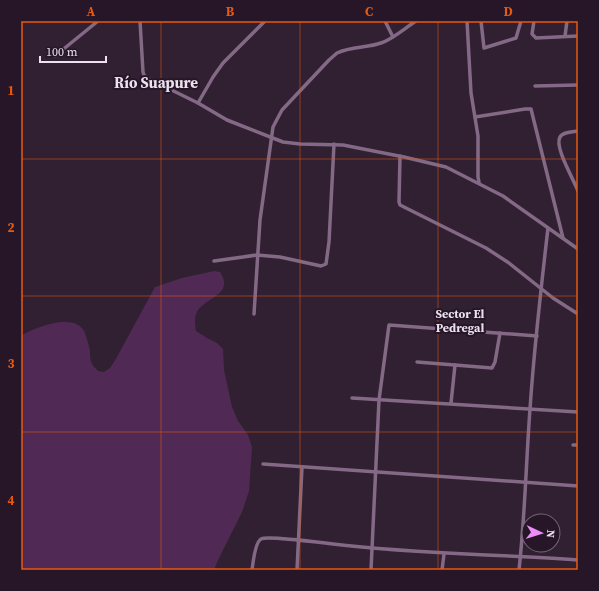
<svg xmlns="http://www.w3.org/2000/svg" width="599" height="591" font-family="'Source Serif 4',serif">
	<style>
		.green { fill: #502a54 }
		.lines { fill: none; stroke-linecap: round; stroke-linejoin: round }
		.street { stroke: #836985; stroke-width: 3.5 }
		.grid { fill: none; stroke: #e8590c; stroke-width: 1; stroke-opacity: 0.55 }
		.labels { text-anchor: middle; stroke-width: 4; stroke-linejoin: round; paint-order: stroke }
		.neighbourhood-label { font-size: 12px; font-weight: bold; fill: #ece1ed; stroke: #261628 }
		.district-label { font-size: 15px; font-weight: bold; fill: #ece1ed; stroke: #261628 }
		.neatline { fill: none; stroke: #e8590c; stroke-width: 1.5 }
		.grid-label { font-size: 13px; text-anchor: middle; font-weight: bold; fill: #e8590c }
	</style>
	<rect width="100%" height="100%" fill="#302032"/>
	<path class="green" d="M214,271L220,272C235,295 205,297 197,312C194,318 195,325 196,331L207,338L217,343L223,349L224,370L232,407L238,421L248,435L252,447L249,491L242,512L218,560L214,570H21V336C34,327 77,311 85,333C87,339 89,346 90,351C90,355 90,360 92,364C93,366 96,369 98,371L104,372L110,368L117,357L155,287L182,278Z"/>
	<g class="lines">
		<g class="street">
			<polyline points="140,21 143,72 144,75 147,78 198,103 227,120 283,142 300,144 343,145 404,157 446,167 503,196 578,249"/>
			<polyline points="385,21 393,37"/>
			<polyline points="467,21 471,93 478,136 478,177 479,182"/>
			<polyline points="481,21 484,48 516,38 521,21"/>
			<polyline points="534,21 532,34 536,38 578,36"/>
			<polyline points="565,36 567,21"/>
			<polyline points="55,56 98,21"/>
			<polyline points="535,86 578,85"/>
			<polyline points="198,103 213,77 223,63 265,21"/>
			<polyline points="475,117 525,109 531,109 563,238"/>
			<path d="M578,131C572,132 563,132 560,137C554,147 574,180 578,191"/>
			<polyline points="400,156 399,202 400,205 486,248 509,263 553,298 578,314"/>
			<polyline points="214,261 257,255 280,257 321,266 326,264 329,242 334,144"/>
			<path d="M254,314L260,220L273,127L282,110L329,60L337,53C351,46 367,48 381,43C393,39 405,28 416,21"/>
			<polyline points="417,362 492,368 495,362 500,333"/>
			<polyline points="352,398 578,412"/>
			<polyline points="451,403 455,365"/>
			<polyline points="573,445 578,445"/>
			<polyline points="263,464 578,486"/>
			<path d="M252,570C253,563 255,542 261,539C267,535 322,543 333,544C414,554 496,554 578,560"/>
			<polyline points="297,570 302,467"/>
			<polyline points="371,570 379,400 389,325 537,336"/>
			<polyline points="442,570 444,554"/>
			<path d="M519,570C525,516 526,463 530,409C534,349 541,288 548,228"/>
		</g>
	</g>
	<path class="grid" d="M161,21V570M300,21V570M438,21V570M21,159H578M21,296H578M21,432H578"/>
	<g class="labels">
		<g class="neighbourhood-label">
			<text x="460" y="318">Sector El<tspan x="460" dy="14">Pedregal</tspan></text>
		</g>
		<g class="district-label">
			<text x="156" y="88">Río Suapure</text>
		</g>
	</g>
	<rect width="599" height="591" fill="none" stroke="#261628" stroke-width="44"/>
	<g transform="translate(541 533) rotate(94)"><circle r="19" fill="#261628" stroke="#756777"/>
	<path d="M0-3L7 15L0 10L-7 15Z" fill="#ee8cf8"/>
	<text y="-6" font-size="11" font-weight="bold" text-anchor="middle" fill="#ece1ed">N</text>
	</g>
	<path d="M40 56v6h66v-6" fill="none" stroke="#ece1ed" stroke-width="2"/>
	<text x="46" y="56" font-size="12" fill="#ece1ed" stroke="#261628" stroke-width="3" paint-order="stroke">100 m</text>
	<rect x="22" y="22" width="555" height="547" class="neatline"/>
	<g class="grid-label">
		<text x="91" y="16">A</text>
		<text x="230" y="16">B</text>
		<text x="369" y="16">C</text>
		<text x="508" y="16">D</text>
		<text x="11" y="95">1</text>
		<text x="11" y="232">2</text>
		<text x="11" y="368">3</text>
		<text x="11" y="505">4</text>
	</g>
</svg>
